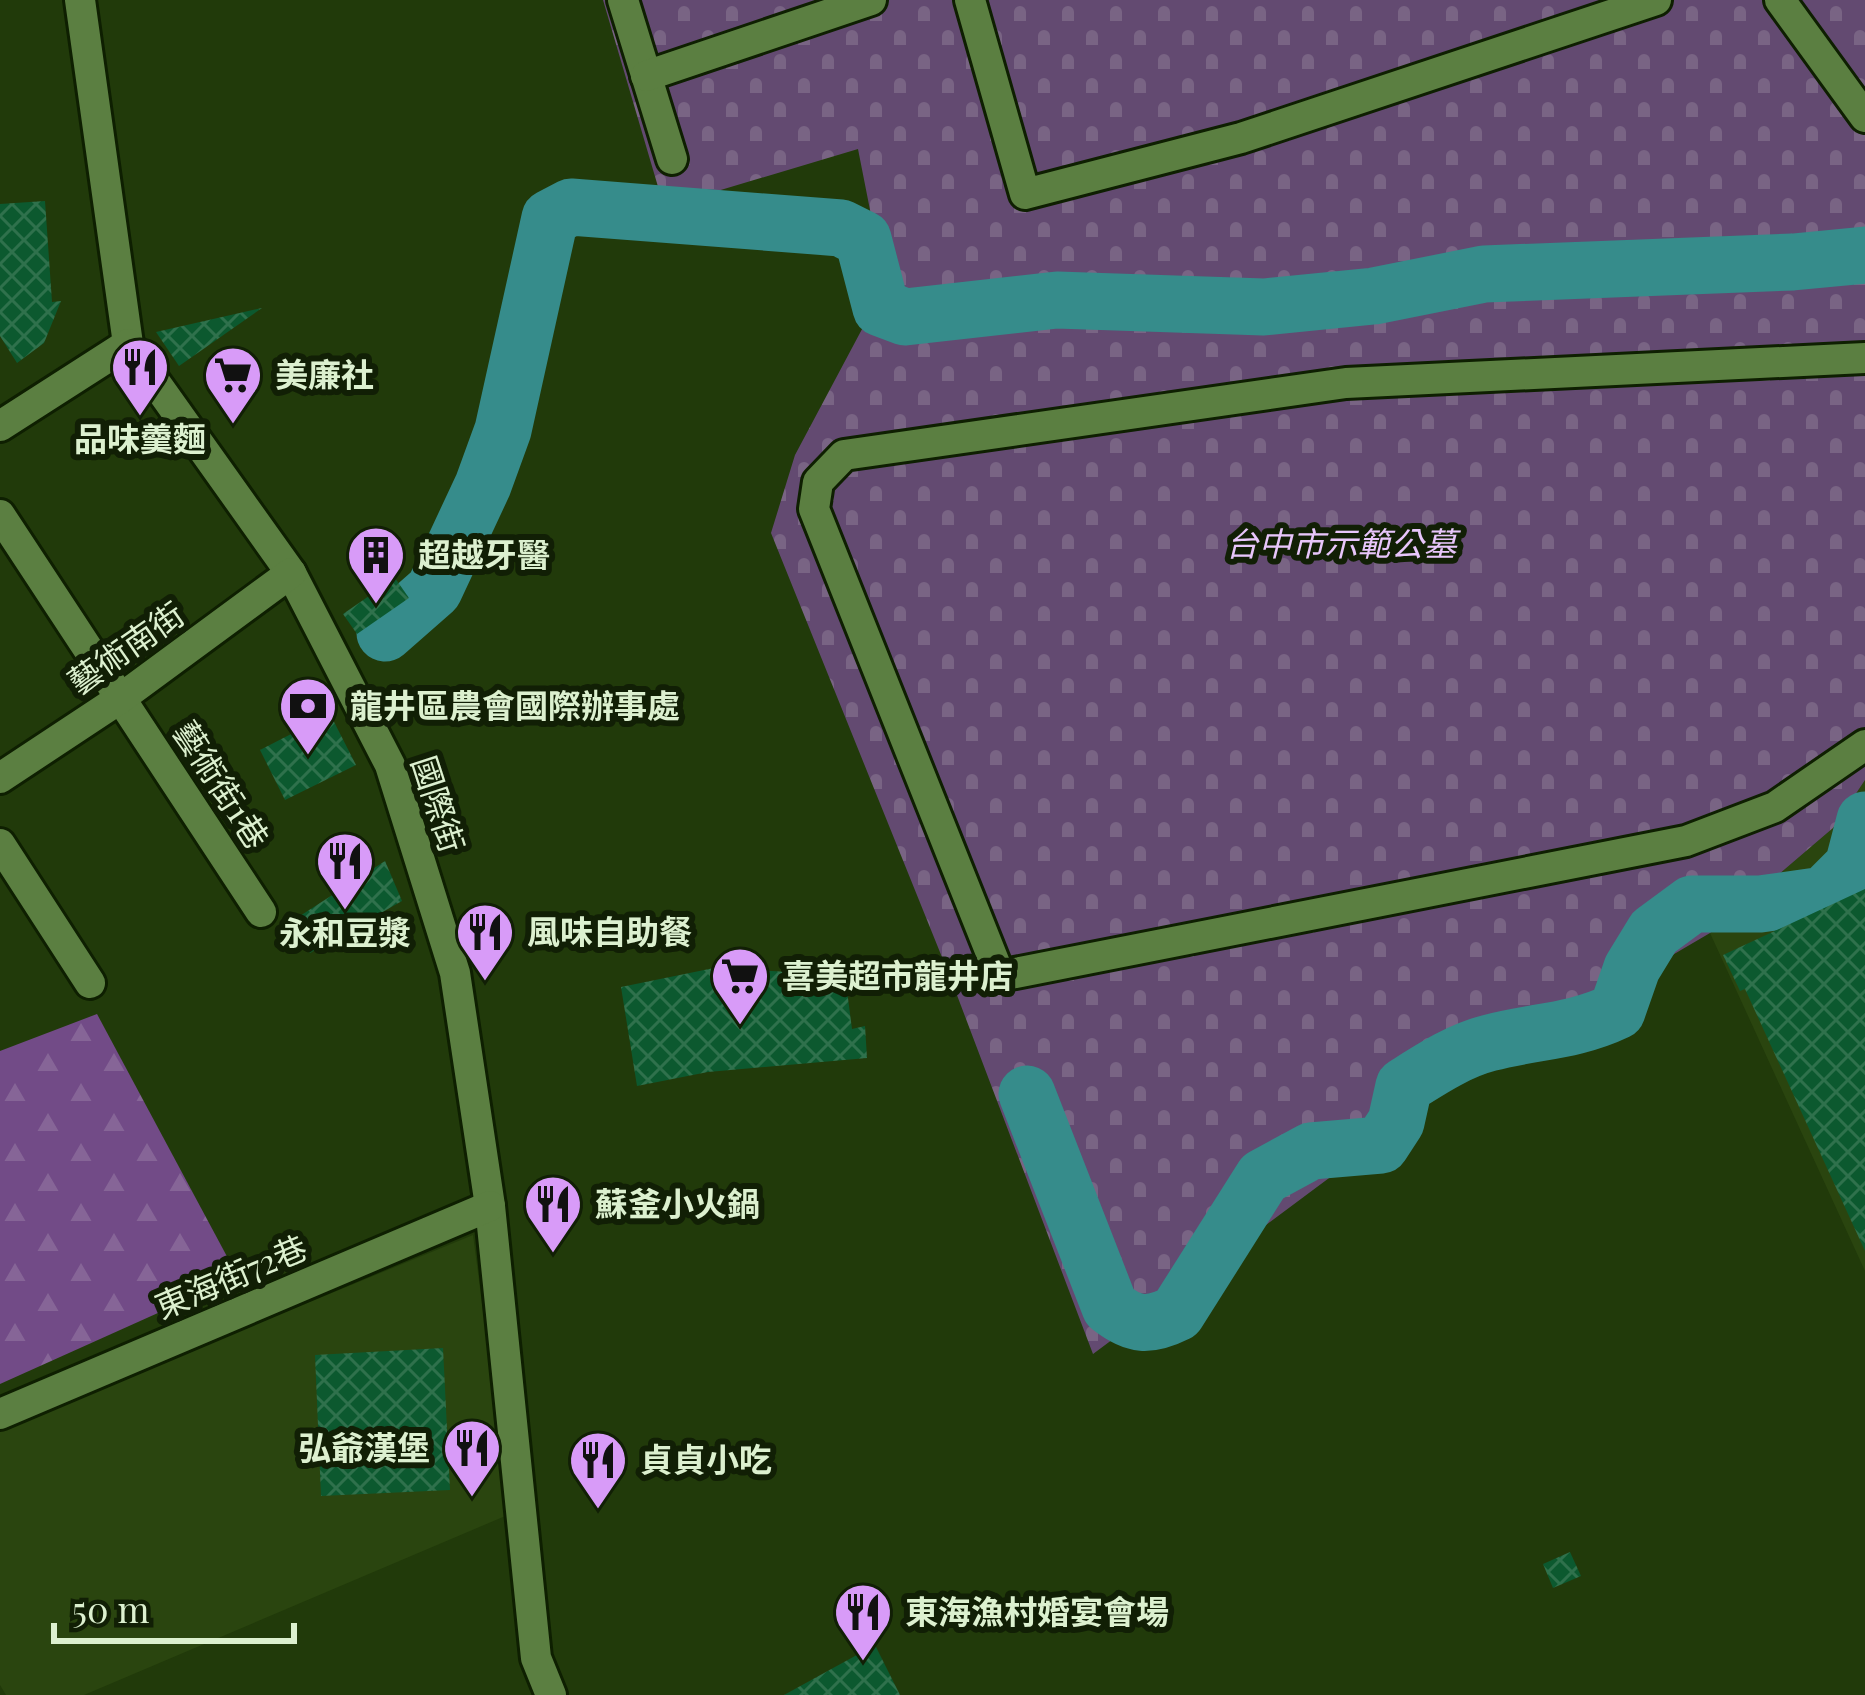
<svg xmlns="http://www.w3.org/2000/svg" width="1865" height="1695" font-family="'Playfair Display','Noto Sans TC',serif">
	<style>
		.built { fill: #2a450f }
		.forest { fill: url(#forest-firs) }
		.cemetery { fill: url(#cemetery-stones) }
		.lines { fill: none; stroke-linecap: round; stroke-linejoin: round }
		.river { stroke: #368c8b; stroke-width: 57 }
		.building { fill: url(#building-cross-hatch) }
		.minor-casing { stroke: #0e1f01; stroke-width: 36 }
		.minor { stroke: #5b7f41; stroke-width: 30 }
		.labels { text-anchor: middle; stroke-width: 12; stroke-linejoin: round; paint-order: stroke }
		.poi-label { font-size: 33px; font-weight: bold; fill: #dcf0cf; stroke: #111f05; text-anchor: start }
		.park-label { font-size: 33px; font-style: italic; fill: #e8c6fb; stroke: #111f05 }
		.street-label { font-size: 33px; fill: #dcf0cf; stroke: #111f05 }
	</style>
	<defs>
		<pattern id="forest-firs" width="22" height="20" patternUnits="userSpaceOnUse" patternTransform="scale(3)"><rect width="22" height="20" fill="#724b87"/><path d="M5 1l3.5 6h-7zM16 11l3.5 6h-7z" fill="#866597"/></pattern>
		<pattern id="cemetery-stones" width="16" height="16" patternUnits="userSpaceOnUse" patternTransform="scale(3)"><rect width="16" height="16" fill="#634a71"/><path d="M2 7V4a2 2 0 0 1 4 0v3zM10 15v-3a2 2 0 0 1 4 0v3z" fill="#796484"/></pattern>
		<pattern id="building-cross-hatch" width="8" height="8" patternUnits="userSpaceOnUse" patternTransform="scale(3)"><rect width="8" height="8" fill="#0c592f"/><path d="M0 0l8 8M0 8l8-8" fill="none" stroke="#2f714c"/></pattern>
	</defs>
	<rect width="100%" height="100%" fill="#213a0a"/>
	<g class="built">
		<polygon points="1865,780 1865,1271 1710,933 1833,828"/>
		<polygon points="473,1235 510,1514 84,1695 6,1695 0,1685 0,1429"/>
	</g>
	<polygon class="forest" points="97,1014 238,1277 0,1384 0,1051"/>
	<polygon class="cemetery" points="603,0 1865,0 1865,780 1833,828 1710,933 1466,1076 1093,1354 952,982 771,533 795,455 885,286 858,149 664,207"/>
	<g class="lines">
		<g class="river">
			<polyline points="385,633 434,590 483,485 503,430 550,218 571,207 841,228 863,239 881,308 905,317 1057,300 1264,307 1374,296 1484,274 1793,262 1865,255"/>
			<path d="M1027,1094L1110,1307C1134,1326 1149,1327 1177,1313L1263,1177L1311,1151L1381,1145L1396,1122L1404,1086C1431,1069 1458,1051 1489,1043C1534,1031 1573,1032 1617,1011L1632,968L1654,932L1692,904H1760L1824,895L1853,866L1865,820"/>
		</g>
	</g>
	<g class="building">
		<polygon points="45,201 52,302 61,301 44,343 17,363 0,336 0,204"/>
		<polygon points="262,308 179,366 156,332"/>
		<polygon points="395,578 409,598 357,634 343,614"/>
		<polygon points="330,714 356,765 285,800 260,750"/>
		<polygon points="385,861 402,901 310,953 289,923"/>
		<polygon points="1865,889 1865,1251 1745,989 1740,991 1723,955"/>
		<polygon points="714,968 845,975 852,1029 865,1026 867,1058 708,1072 637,1086 621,987"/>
		<polygon points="443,1348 450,1490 321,1496 315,1355"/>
		<polygon points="1570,1552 1581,1576 1553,1588 1543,1564"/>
		<polygon points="875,1645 900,1695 784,1695"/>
	</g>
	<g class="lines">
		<defs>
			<g id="minor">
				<polyline points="80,0 128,344 291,573 390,765 455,973 490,1206 536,1658 551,1695"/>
				<polyline points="623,0 672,159"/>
				<polyline points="970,0 1025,194 1241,138 1656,0"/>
				<polyline points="1780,0 1865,117"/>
				<polyline points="646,76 871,0"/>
				<polyline points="1865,358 1346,383 844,455 818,482 814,509 1000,976 1686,841 1775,807 1865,745"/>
				<polyline points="0,426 128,344"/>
				<polyline points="0,515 261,912"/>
				<polyline points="0,778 121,698 291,573"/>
				<polyline points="0,844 90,983"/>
				<polyline points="0,1414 490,1206"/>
			</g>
		</defs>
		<use href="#minor" class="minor-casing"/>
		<use href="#minor" class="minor"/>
	</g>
	<defs>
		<symbol id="restaurant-pin" viewBox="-11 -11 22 30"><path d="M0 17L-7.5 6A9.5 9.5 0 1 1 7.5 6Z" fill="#d89bf8" stroke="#111f05"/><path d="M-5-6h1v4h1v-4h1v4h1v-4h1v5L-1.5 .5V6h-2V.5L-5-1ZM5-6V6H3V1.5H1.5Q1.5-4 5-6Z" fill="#111"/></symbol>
		<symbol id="supermarket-pin" viewBox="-11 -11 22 30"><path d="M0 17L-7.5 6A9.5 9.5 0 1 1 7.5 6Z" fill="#d89bf8" stroke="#111f05"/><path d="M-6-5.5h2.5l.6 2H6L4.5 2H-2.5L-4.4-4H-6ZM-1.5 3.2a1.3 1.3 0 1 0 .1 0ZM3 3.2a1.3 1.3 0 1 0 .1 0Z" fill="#111"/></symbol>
		<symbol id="building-pin" viewBox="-11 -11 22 30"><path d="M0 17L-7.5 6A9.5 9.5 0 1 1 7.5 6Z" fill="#d89bf8" stroke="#111f05"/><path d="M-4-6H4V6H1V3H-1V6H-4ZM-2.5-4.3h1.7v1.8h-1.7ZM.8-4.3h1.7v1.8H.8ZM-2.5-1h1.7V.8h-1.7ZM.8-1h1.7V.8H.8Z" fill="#111"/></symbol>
		<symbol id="bank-pin" viewBox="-11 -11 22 30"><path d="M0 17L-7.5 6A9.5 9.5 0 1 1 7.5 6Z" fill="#d89bf8" stroke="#111f05"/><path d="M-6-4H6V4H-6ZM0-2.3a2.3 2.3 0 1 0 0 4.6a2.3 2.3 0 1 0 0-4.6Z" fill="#111"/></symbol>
	</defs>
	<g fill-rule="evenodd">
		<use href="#restaurant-pin" x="107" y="334" width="66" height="90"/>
		<use href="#supermarket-pin" x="200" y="342" width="66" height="90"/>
		<use href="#building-pin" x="343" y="522" width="66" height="90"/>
		<use href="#bank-pin" x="275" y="673" width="66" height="90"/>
		<use href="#restaurant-pin" x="312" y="828" width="66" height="90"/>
		<use href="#restaurant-pin" x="452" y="899" width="66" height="90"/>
		<use href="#supermarket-pin" x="707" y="943" width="66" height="90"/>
		<use href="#restaurant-pin" x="520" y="1171" width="66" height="90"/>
		<use href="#restaurant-pin" x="439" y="1415" width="66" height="90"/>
		<use href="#restaurant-pin" x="565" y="1427" width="66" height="90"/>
		<use href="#restaurant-pin" x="830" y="1579" width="66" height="90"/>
	</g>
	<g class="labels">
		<g class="poi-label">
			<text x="275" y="387">美廉社</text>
			<text x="140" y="451" text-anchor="middle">品味羹麵</text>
			<text x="418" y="567">超越牙醫</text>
			<text x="350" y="718">龍井區農會國際辦事處</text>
			<text x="527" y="944">風味自助餐</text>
			<text x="345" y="945" text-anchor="middle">永和豆漿</text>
			<text x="782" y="988">喜美超市龍井店</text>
			<text x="595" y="1216">蘇釜小火鍋</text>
			<text x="430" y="1460" text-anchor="end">弘爺漢堡</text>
			<text x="640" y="1472">貞貞小吃</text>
			<text x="905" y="1624">東海漁村婚宴會場</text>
		</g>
		<g class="park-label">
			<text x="1341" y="556">台中市示範公墓</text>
		</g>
		<g class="street-label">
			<text transform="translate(126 648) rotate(-35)" y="12">藝術南街</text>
			<text transform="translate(221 785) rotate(57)" y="12">藝術街1巷</text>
			<text transform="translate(438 804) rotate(72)" y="12">國際街</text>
			<text transform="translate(231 1277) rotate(-23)" y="12">東海街72巷</text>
		</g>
	</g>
	<path d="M54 1623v18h240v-18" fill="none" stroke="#dcf0cf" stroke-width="6"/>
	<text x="72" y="1623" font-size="36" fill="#dcf0cf" stroke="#111f05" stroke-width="9" paint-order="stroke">50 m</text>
</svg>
